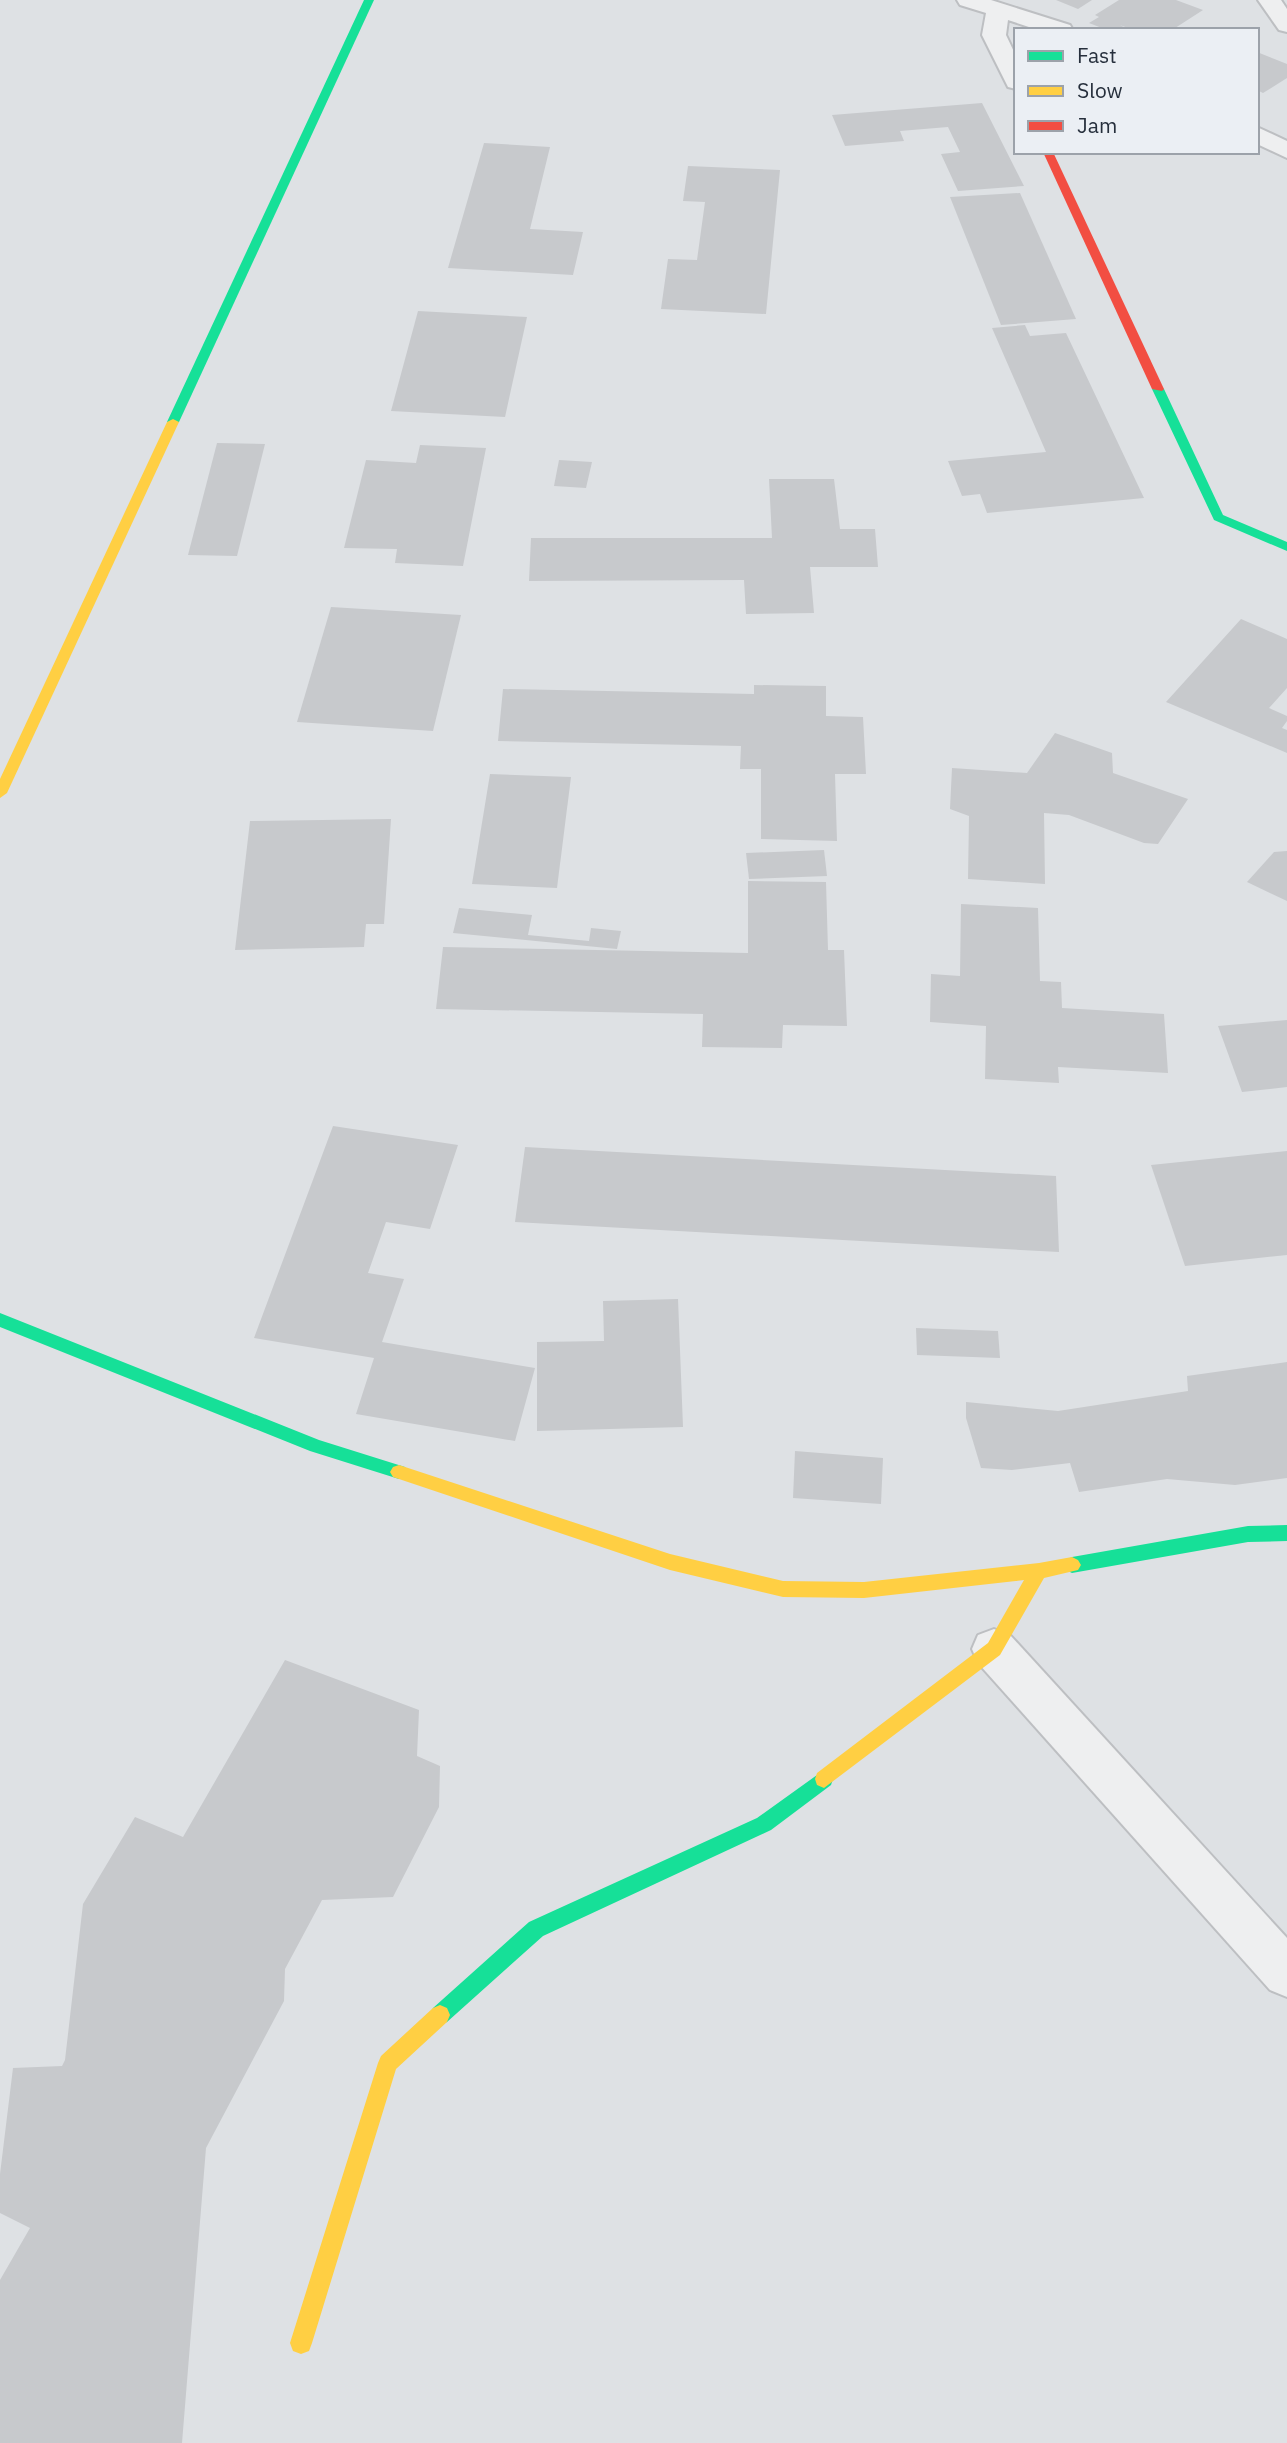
<svg xmlns="http://www.w3.org/2000/svg" width="1287" height="2443" font-family="'IBM Plex Sans',sans-serif">
	<style>
		.building { fill: #c7c9cc }
		.lines { fill: none; stroke-linecap: round; stroke-linejoin: round }
		.street-casing { stroke: #bdbfc2; stroke-width: 4 }
		.street { fill: #eeeff0; fill-rule: evenodd }
		.fast { fill: #16e098; fill-rule: evenodd }
		.slow { fill: #ffcf43; fill-rule: evenodd }
		.jam { fill: #f24e42; fill-rule: evenodd }
	</style>
	<rect width="100%" height="100%" fill="#dee1e4"/>
	<g class="building">
		<polygon points="1056,0 1092,0 1078,9"/>
		<polygon points="1119,0 1176,0 1203,10 1172,30 1133,30 1120,25 1129,30 1107,30 1089,23 1099,17 1095,15"/>
		<polygon points="1257,52 1287,64 1287,78 1263,93 1257,90"/>
		<polygon points="982,103 1024,186 958,191 941,154 960,152 948,127 900,131 904,141 845,146 832,115"/>
		<polygon points="484,143 550,147 530,229 583,232 573,275 448,268"/>
		<polygon points="688,166 780,170 766,314 661,309 668,259 697,260 705,202 683,201"/>
		<polygon points="1020,193 1076,319 1001,325 950,197"/>
		<polygon points="418,311 527,317 505,417 391,411"/>
		<polygon points="1025,325 1030,336 1066,333 1144,498 987,513 980,494 962,496 948,461 1046,452 992,328"/>
		<polygon points="217,443 265,444 237,556 188,555"/>
		<polygon points="420,445 486,448 463,566 395,563 397,549 344,548 366,460 416,463"/>
		<polygon points="559,460 592,462 586,488 554,486"/>
		<polygon points="769,479 834,479 840,529 875,529 878,567 810,567 814,613 746,614 744,580 529,581 531,538 772,538"/>
		<polygon points="331,607 461,615 433,731 297,722"/>
		<polygon points="1241,619 1287,639 1287,688 1269,708 1287,716 1287,721 1282,728 1287,730 1287,753 1166,702"/>
		<polygon points="754,685 826,686 826,716 863,717 866,774 835,774 837,841 761,839 761,769 740,769 741,746 498,741 503,689 754,694"/>
		<polygon points="1055,733 1112,753 1113,773 1188,799 1158,844 1144,843 1069,815 1044,813 1045,884 968,879 969,816 950,809 952,768 1027,773"/>
		<polygon points="490,774 571,777 557,888 472,884"/>
		<polygon points="391,819 384,924 366,924 364,947 235,950 250,821"/>
		<polygon points="824,850 827,876 749,879 746,853"/>
		<polygon points="1287,851 1287,901 1247,882 1274,852"/>
		<polygon points="748,881 826,882 828,950 844,950 847,1026 783,1025 782,1048 702,1047 703,1014 436,1009 443,947 748,953"/>
		<polygon points="961,904 1038,908 1040,981 1061,982 1062,1008 1164,1014 1168,1073 1058,1067 1059,1083 985,1079 986,1026 930,1022 931,974 960,976"/>
		<polygon points="459,908 532,915 528,935 589,941 591,928 621,931 617,949 453,933"/>
		<polygon points="1287,1020 1287,1087 1242,1092 1218,1026"/>
		<polygon points="333,1126 458,1145 430,1229 386,1222 368,1273 404,1279 382,1342 535,1368 515,1441 356,1414 374,1358 254,1338"/>
		<polygon points="525,1147 1056,1176 1059,1252 515,1222"/>
		<polygon points="1287,1151 1287,1255 1185,1266 1151,1165"/>
		<polygon points="678,1299 683,1427 537,1431 537,1342 604,1341 603,1301"/>
		<polygon points="916,1328 998,1331 1000,1358 917,1355"/>
		<polygon points="1287,1362 1287,1478 1235,1485 1167,1479 1079,1492 1070,1463 1012,1470 981,1468 966,1418 966,1402 1058,1411 1188,1391 1187,1376"/>
		<polygon points="795,1451 883,1458 881,1504 793,1498"/>
		<polygon points="285,1660 419,1710 417,1756 440,1766 439,1807 393,1897 322,1900 285,1969 284,2001 206,2148 182,2443 0,2443 0,2280 30,2228 0,2213 0,2174 13,2068 62,2066 65,2060 83,1904 135,1817 183,1837"/>
	</g>
	<g class="lines">
		<defs>
			<g id="street">
				<polygon points="957,0 991,0 1070,25 1073,30 1038,30 1008,20 1006,35 1016,56 1016,89 1008,87 982,35 986,13 960,5"/>
				<polygon points="1258,0 1281,0 1287,9 1287,32 1279,30"/>
				<polygon points="1257,127 1287,141 1287,158 1257,144"/>
				<polygon points="994,1629 1010,1635 1287,1938 1287,1997 1270,1990 978,1663 972,1649 978,1635"/>
			</g>
		</defs>
		<use href="#street" class="street-casing"/>
		<use href="#street" class="street"/>
		<g class="fast">
			<polygon points="364,0 374,0 179,422 173,425 169,424 167,422"/>
			<polygon points="1158,386 1164,389 1223,515 1287,542 1287,551 1214,520 1152,389"/>
			<polygon points="0,1313 319,1440 405,1467 408,1472 405,1477 399,1479 310,1451 0,1327"/>
			<polygon points="1287,1525 1287,1541 1248,1542 1072,1573 1066,1570 1063,1565 1066,1560 1072,1557 1248,1526"/>
			<polygon points="824,1770 831,1773 833,1779 831,1785 771,1830 543,1936 447,2022 440,2025 433,2022 430,2015 433,2008 529,1922 757,1818"/>
		</g>
		<g class="slow">
			<polygon points="173,419 179,422 7,793 0,798 0,779 167,422"/>
			<polygon points="399,1465 670,1554 783,1581 864,1582 1039,1563 1072,1557 1078,1560 1081,1565 1078,1570 1044,1578 1000,1655 824,1788 817,1785 815,1779 817,1773 988,1643 1024,1580 864,1598 783,1597 670,1570 393,1477 390,1472 393,1467"/>
			<polygon points="440,2005 447,2008 450,2015 447,2022 396,2069 312,2343 309,2351 301,2354 293,2351 290,2343 378,2063 381,2056 433,2008"/>
		</g>
		<polygon class="jam" points="1043,152 1053,152 1164,389 1162,391 1152,389"/>
	</g>
	<rect x="1014" y="28" width="245" height="126" fill="#ebeff4" stroke="#9ca2aa" stroke-width="2"/>
	<rect x="1028" y="51" width="35" height="10" fill="#16e098" stroke="#9ca2aa" stroke-width="2"/>
	<text x="1077" y="63" font-size="21" fill="#262f3c">Fast</text>
	<rect x="1028" y="86" width="35" height="10" fill="#ffcf43" stroke="#9ca2aa" stroke-width="2"/>
	<text x="1077" y="98" font-size="21" fill="#262f3c">Slow</text>
	<rect x="1028" y="121" width="35" height="10" fill="#f24e42" stroke="#9ca2aa" stroke-width="2"/>
	<text x="1077" y="133" font-size="21" fill="#262f3c">Jam</text>
</svg>
